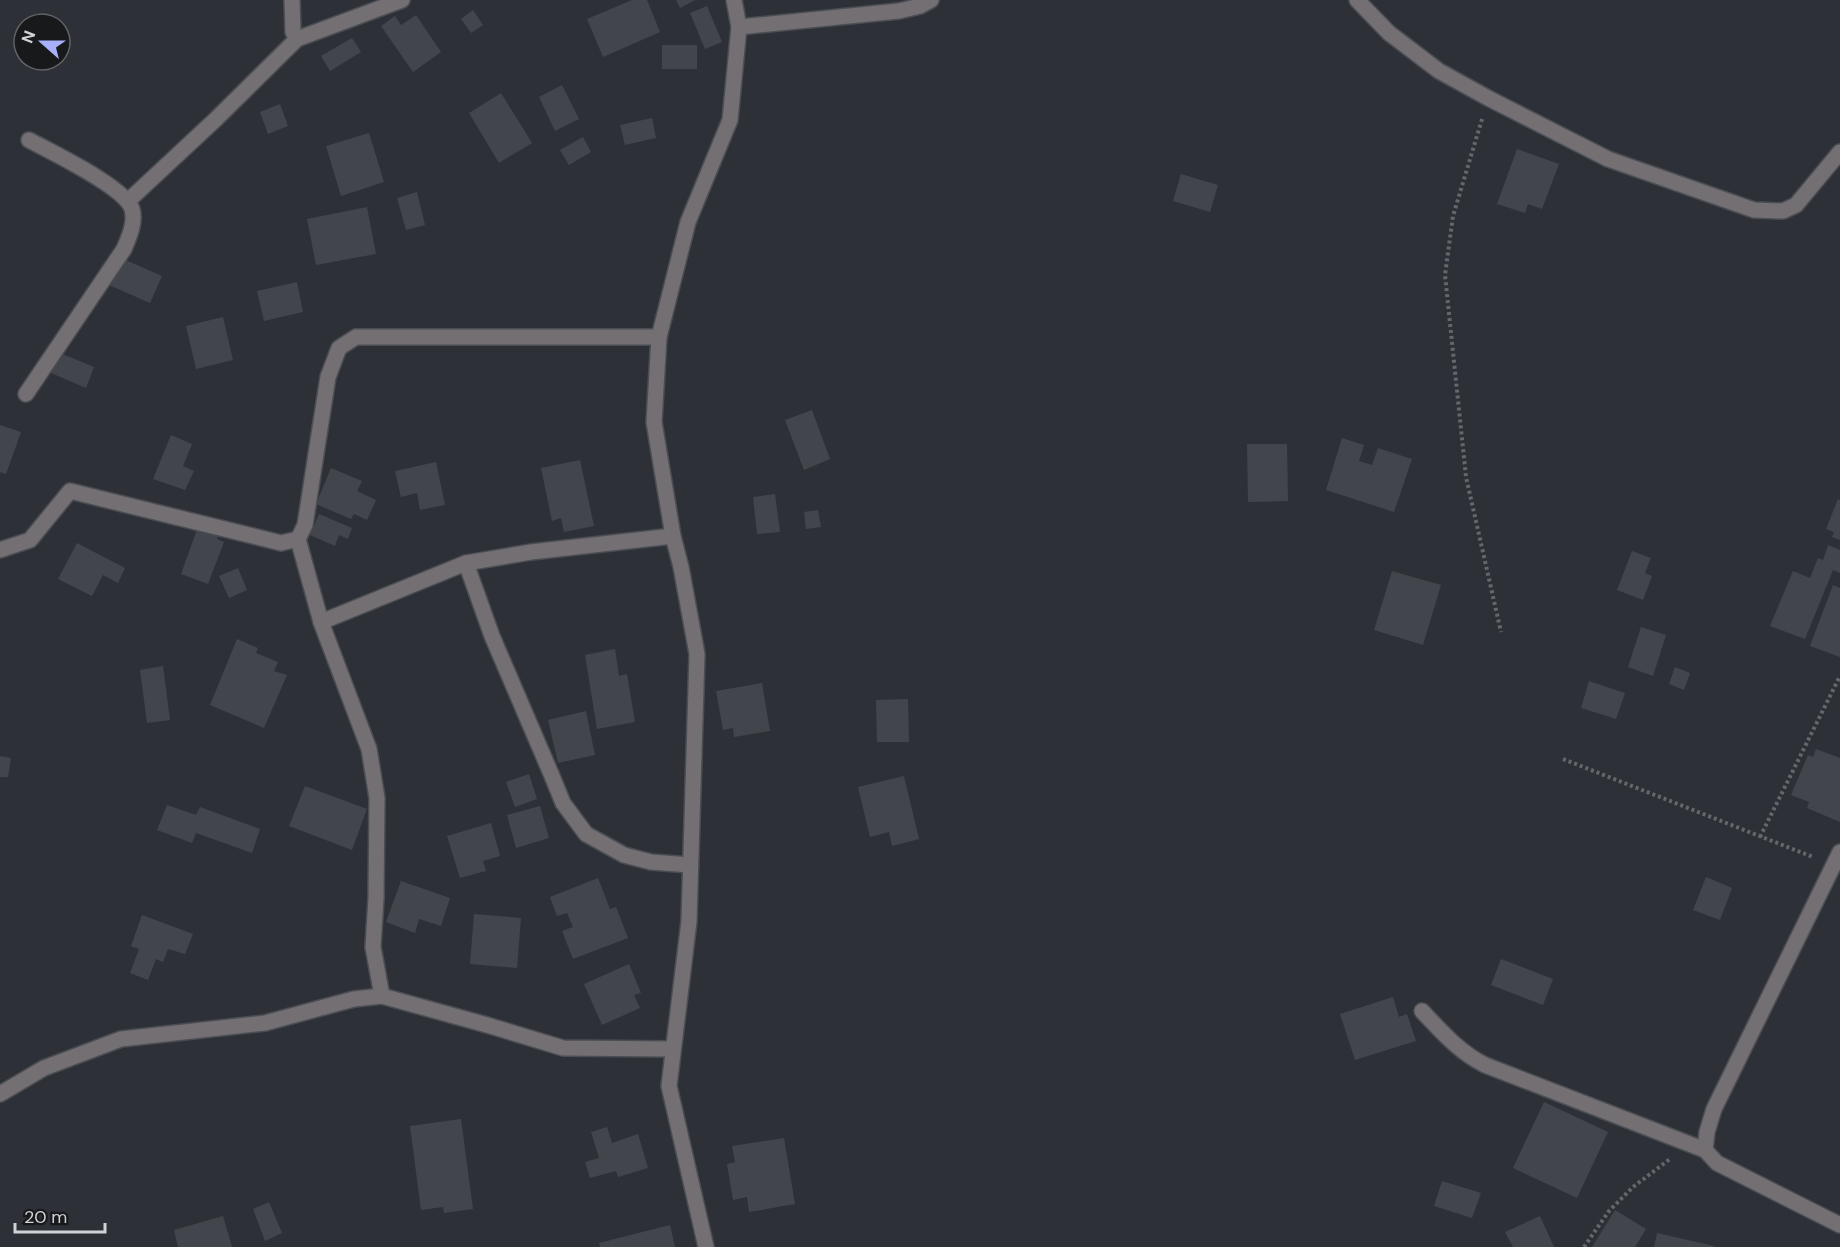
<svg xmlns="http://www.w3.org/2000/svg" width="1840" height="1247" font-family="'DM Sans',sans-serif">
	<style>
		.building { fill: #42464c }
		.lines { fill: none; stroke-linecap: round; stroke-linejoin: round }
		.minor-casing { stroke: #4a4e54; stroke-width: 18 }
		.path { stroke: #64686d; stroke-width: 4; stroke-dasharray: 3 3; stroke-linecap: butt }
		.minor { stroke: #736f72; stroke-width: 15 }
	</style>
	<rect width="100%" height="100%" fill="#2d3137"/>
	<g class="building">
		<polygon points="632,0 647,0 660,32 603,57 587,19"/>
		<polygon points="676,0 695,0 680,8"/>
		<polygon points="707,6 722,42 705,49 690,13"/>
		<polygon points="473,10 483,25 471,33 461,19"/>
		<polygon points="416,15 441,52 413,72 381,26 395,16 401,25"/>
		<polygon points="352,38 361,52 330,71 321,56"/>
		<rect x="662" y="45" width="35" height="24"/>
		<polygon points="562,85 579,119 555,131 539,97"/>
		<polygon points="501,93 532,143 499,163 469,113"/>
		<polygon points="280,104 288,126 268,134 260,112"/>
		<polygon points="652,118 656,138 625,145 620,125"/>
		<polygon points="369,133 384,182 341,196 326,146"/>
		<polygon points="583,137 591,152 569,165 560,150"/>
		<polygon points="1517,149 1559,164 1542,209 1528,204 1525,213 1497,204"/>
		<polygon points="1181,174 1218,185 1210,212 1173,201"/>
		<polygon points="417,192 425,225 406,230 397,198"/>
		<polygon points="367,207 376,254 316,265 307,219"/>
		<polygon points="121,258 162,276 150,303 109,285"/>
		<polygon points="297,282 303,312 264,321 257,291"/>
		<polygon points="223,317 233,360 196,369 186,326"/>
		<polygon points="60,353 94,367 86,388 51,373"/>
		<polygon points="812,410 830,459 804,470 785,420"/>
		<polygon points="0,425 21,432 6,474 0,472"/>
		<polygon points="171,435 192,444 183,466 194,471 185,490 153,479"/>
		<polygon points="1342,438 1364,445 1359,461 1372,465 1378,448 1412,459 1394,512 1326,490"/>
		<polygon points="1247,444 1287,444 1288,501 1248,502"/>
		<polygon points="580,460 594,526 564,532 561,518 552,521 541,468"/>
		<polygon points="436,462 445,505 420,510 417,493 401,497 395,471"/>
		<polygon points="331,468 362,481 357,491 376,500 367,520 354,514 351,519 316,504"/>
		<polygon points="775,494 780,532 757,534 753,497"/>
		<polygon points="1838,499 1840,500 1840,540 1832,537 1834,532 1826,529"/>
		<polygon points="818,510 821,527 806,529 804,512"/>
		<polygon points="319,514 352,528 348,539 339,535 335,546 310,535"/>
		<polygon points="199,524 220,532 217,539 224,542 208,584 181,574"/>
		<polygon points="77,543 125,568 118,583 103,575 92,596 58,579"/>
		<polygon points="1828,545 1840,550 1840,573 1833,570 1805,639 1770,626 1793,571 1810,578 1818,558 1823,560"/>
		<polygon points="1632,551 1651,558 1645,573 1652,576 1643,600 1617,590"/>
		<polygon points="238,568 247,590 229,598 219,576"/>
		<polygon points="1392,571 1441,585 1423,645 1374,630"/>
		<polygon points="1833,585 1840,588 1840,657 1810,646"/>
		<polygon points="1641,627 1666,635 1653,676 1628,667"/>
		<polygon points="237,639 258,648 256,653 278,662 274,671 287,675 264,728 210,705"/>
		<polygon points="615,649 619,676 627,674 635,722 597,729 585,655"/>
		<polygon points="163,666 170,720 147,723 140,670"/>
		<polygon points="1675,667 1690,673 1684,690 1669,684"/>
		<polygon points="1589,681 1625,693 1616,719 1581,708"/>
		<polygon points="762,683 770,731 734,737 733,728 723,730 716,691"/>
		<polygon points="908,699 909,742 877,742 876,700"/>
		<polygon points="586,711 595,755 558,763 548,720"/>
		<polygon points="1816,749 1840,758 1840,822 1807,808 1809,802 1791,795 1808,755 1813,757"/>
		<polygon points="0,756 11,758 8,777 0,777"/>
		<polygon points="529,774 537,799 515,807 506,782"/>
		<polygon points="904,776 919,839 892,846 889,832 870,837 858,787"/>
		<polygon points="305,786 367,809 352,850 289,826"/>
		<polygon points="167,805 196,815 200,807 260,829 252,853 196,833 192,843 157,830"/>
		<polygon points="540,806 549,838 516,848 507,815"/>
		<polygon points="491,823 500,856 483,861 486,871 460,878 447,836"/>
		<polygon points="1706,877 1732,888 1720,920 1693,910"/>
		<polygon points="598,878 610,909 616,907 628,938 573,959 562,931 573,927 567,913 557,916 550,897"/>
		<polygon points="401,881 450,898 441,926 419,919 415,933 386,922"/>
		<polygon points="474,914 521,918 517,968 470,964"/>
		<polygon points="142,915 193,934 185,954 168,949 163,962 156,959 148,980 130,973 139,949 131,946"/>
		<polygon points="1501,959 1553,979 1543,1005 1491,985"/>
		<polygon points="629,964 641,993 634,995 640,1008 602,1025 584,984"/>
		<polygon points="1393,997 1399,1017 1407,1014 1416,1041 1355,1060 1340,1014"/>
		<polygon points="1544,1102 1608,1132 1577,1198 1513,1168"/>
		<polygon points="461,1119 473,1209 444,1213 443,1207 421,1210 410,1126"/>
		<polygon points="607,1127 612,1143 638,1134 648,1168 618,1177 616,1171 590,1178 585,1162 599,1158 591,1132"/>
		<polygon points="784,1138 795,1204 749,1212 747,1197 733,1200 727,1164 735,1162 732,1146"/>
		<polygon points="1442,1181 1481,1193 1472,1218 1434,1206"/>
		<polygon points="269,1202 282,1233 265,1241 253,1209"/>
		<polygon points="1615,1210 1646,1229 1635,1247 1592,1247"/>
		<polygon points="223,1216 232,1247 178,1247 174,1230"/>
		<polygon points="1540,1216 1554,1247 1513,1247 1505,1232"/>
		<polygon points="670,1225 675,1247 600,1247 599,1243"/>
		<polygon points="1657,1233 1714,1246 1714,1247 1654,1247"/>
	</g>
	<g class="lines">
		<defs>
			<g id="minor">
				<polyline points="292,0 293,32 297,39"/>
				<polyline points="1357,0 1389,33 1439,71 1488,98 1608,159 1754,210 1783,211 1796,205 1840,152"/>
				<polyline points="739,27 899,11 920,6 931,0"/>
				<polyline points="128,201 216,119 297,39 402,0"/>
				<path d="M26,394L124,249C129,237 136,222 132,209C125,187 51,152 29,140"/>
				<polyline points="298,539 321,622 369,749 377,798 376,898 373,947 382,996"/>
				<polyline points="0,550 30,540 70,491 281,543 298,539 305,525 328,377 339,348 356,337 659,337"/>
				<polyline points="466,563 492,636 552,776 563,803 586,834 624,855 651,862 690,865"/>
				<polyline points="321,622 466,563 531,552 673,536"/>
				<polyline points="1840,852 1714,1109 1707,1132 1705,1150 1717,1163 1840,1225"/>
				<path d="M1422,1011C1442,1032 1459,1052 1485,1065L1705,1150"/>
				<polyline points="0,1094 44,1068 121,1039 265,1023 354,999 382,996 487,1025 563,1048 673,1049"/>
				<polyline points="706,1247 669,1086 689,921 697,654 681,567 673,536 654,422 659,337 688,222 730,120 739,27 734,0"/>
			</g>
		</defs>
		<use href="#minor" class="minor-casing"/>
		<g class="path">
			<polyline points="1482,119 1453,216 1445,275 1466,477 1501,632"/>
			<polyline points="1563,759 1813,857"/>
			<polyline points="1760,837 1840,676"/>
			<polyline points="1584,1247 1609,1211 1633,1187 1670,1159"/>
		</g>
		<use href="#minor" class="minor"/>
	</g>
	<g transform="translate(42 42) rotate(291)"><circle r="28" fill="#17191b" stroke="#616366" stroke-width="1.5"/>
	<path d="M0-4.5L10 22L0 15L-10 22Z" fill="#a8b0fc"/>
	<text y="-9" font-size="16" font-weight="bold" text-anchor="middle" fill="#d0d2d6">N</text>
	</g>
	<path d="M15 1223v9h90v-9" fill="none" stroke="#d0d2d6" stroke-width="3"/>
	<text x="24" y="1223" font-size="18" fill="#d0d2d6" stroke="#17191b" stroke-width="4.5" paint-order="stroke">20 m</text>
</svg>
